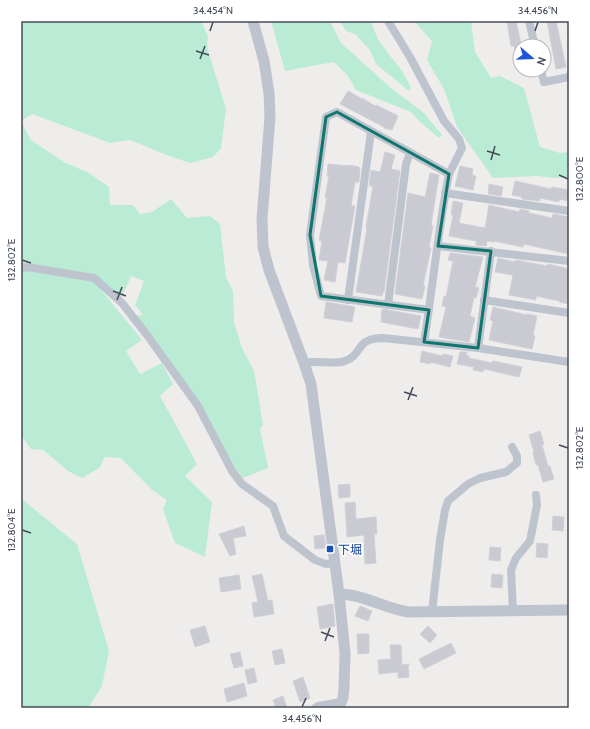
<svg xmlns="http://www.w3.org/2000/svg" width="590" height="729" viewBox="0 0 590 729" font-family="Cabin,'Noto Sans JP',sans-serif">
  <rect width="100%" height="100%" fill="#efecec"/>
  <!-- green -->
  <g fill="#baecd5">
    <polygon points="21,21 201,21 208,36 207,47 226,109 221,148 213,157 190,163 164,154 130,140 110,143 32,114 21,121"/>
    <polygon points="271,21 330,21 341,43 391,88 424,113 442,135 439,138 419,121 411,112 356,90 348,76 334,62 285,71"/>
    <polygon points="340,21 371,21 378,40 402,71 411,87 409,91 376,64 370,50 355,34 346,31"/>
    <polygon points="414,21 471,21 475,52 491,78 500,76 524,88 540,147 560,153 569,152 569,177 553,178 537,176 493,178 457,127 444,89 427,60 432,41"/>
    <polygon points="21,122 31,140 64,162 89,173 109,187 110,205 133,205 140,214 152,212 171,199 187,218 210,216 220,224 226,277 233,291 234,322 242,348 254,371 263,424 260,429 268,468 243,478 232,465 137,316 143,315 135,305 144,281 131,276 121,299 96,275 21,264"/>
    <polygon points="28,270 93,280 142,340 126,351 140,374 162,363 173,384 160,396 197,464 185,476 212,502 205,557 175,543 163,509 167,500 151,489 121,458 105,457 99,468 82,478 68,471 43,450 31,449 21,435 21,271"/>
    <polygon points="21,497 23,500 77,544 109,651 102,686 88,708 21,708"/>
  </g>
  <!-- building -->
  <g fill="#c9cad2" stroke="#d0d1d8">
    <polygon points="507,21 516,21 521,44 520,45 520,60 517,61 514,46 511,46"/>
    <polygon points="547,21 556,21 566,67 556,69"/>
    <polygon points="348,91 362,99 362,98 375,106 376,105 398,116 392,130 384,128 384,127 340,104"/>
    <polygon points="385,152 395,155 391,169 400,171 384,292 383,292 382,296 356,292 367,228 366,227 373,186 369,186 371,170 380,172"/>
    <polygon points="328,164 349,166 349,165 359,167 359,168 360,169 359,182 355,182 351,206 355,206 345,263 338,262 335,282 324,280 328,261 319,260 322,241 319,240 327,198 325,198 329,176 327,176"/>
    <polygon points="460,166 473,169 472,175 476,176 473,190 455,186"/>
    <polygon points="430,173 439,175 431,225 433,226 429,247 431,248 423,286 425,286 422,299 395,294 408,193 425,197"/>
    <polygon points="515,181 551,189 552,187 569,190 569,201 559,199 559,202 540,198 540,201 522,199 522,197 512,195"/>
    <polygon points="489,184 503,187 501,196 488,194"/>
    <polygon points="453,201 463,203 459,223 485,228 489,205 519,212 520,209 529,211 529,213 552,218 553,214 569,217 569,254 524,244 523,247 494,241 494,242 487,241 486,246 476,245 476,241 449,236 453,215 451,215"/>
    <polygon points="450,253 483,257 475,287 479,288 476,298 474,297 470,316 475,318 469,342 439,337 446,307 442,306 444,296 446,297 453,261 448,260"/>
    <polygon points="498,258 515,262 516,260 526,262 547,266 548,264 569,269 569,304 559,302 560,301 536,296 536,300 509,295 513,275 495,272"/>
    <polygon points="326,302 355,307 352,322 324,318"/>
    <polygon points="493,307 527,315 527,314 537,316 533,335 535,336 532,349 489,340 493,321 490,320"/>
    <polygon points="382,309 421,316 418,329 381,322"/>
    <polygon points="422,351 442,356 443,354 453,356 450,367 431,362 430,364 420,362"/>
    <polygon points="460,352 467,352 466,355 469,356 469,358 492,363 493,361 522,367 519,377 484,369 483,372 473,370 474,367 457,364"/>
    <polygon points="540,431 544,444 542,445 548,466 550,466 554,479 543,482 538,465 536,465 533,453 534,452 529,435"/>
    <polygon points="350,484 350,497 339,498 338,485"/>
    <polygon points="355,502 356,519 376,517 377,534 374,534 376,563 365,564 364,535 347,537 345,503"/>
    <polygon points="553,516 564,517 563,531 552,530"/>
    <polygon points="244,526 246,536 233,538 236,554 230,556 219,534"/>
    <polygon points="324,535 326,548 315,549 314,536"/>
    <polygon points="537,543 548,544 547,558 536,557"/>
    <polygon points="490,547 501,548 500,561 489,560"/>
    <polygon points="262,574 268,601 272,600 274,614 254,617 252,603 258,602 252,576"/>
    <polygon points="492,574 503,575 502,588 491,587"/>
    <polygon points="239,575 241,589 221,592 219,578"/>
    <polygon points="333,604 335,626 320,629 317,607"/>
    <polygon points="360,606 372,611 368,621 355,616"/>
    <polygon points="205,626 210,642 195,647 190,630"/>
    <polygon points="428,626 437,635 430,643 420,634"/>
    <polygon points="357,634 369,634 369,653 358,654"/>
    <polygon points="451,643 456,653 424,669 419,659"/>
    <polygon points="390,645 401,645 402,665 410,664 408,665 409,677 398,678 398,672 379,674 378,660 391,659"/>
    <polygon points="282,649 285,663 275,665 272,651"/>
    <polygon points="240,652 243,666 234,668 230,654"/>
    <polygon points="254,668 257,682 248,684 245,670"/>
    <polygon points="303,677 310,698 300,702 293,681"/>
    <polygon points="244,683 247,696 227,702 224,689"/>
    <polygon points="283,696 287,708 276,708 273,700"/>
  </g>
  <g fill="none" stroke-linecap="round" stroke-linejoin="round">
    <!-- minor -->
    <g stroke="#bdc4ce" stroke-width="8">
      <polyline points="388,21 410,57 444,121 459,139 462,148 449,174"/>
      <polyline points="529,21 535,46"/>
      <polyline points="541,70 544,82 569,77"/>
      <polyline points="445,193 569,211"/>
      <polyline points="438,246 569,261"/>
      <polyline points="21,268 27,267 94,278 122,303 147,335 198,406 232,471 242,484 273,506 284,536 315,560 326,564 335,563"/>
      <polyline points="348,300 371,132"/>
      <polyline points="484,300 569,313"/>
      <polyline points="388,305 406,164 410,153"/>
      <path d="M424,342c9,-56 14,-113 25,-168l-112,-62 -11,5 -16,118 3,30 8,31 108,14"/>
      <polyline points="478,348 491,251"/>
      <path d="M304,363c12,-3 32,2 41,-2 18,-6 10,-23 38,-23l95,10 91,14"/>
      <polyline points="513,611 511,570 516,558 530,541 537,505 536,495"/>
      <polyline points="432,612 440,540 445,510 448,501 468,484 480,478 506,472 517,463 517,456 512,447"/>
      <polyline points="315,708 318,706 341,702"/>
    </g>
    <!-- tertiary -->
    <g stroke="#bdc4ce" stroke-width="11">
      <polyline points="253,21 264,61 269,93 270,117 262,219 263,247 269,270 304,363 311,384 339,594 345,653 344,688 343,698 339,708"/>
      <path d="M339,594c23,0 45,14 69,18l161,-2"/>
    </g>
  </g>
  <!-- marked area -->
  <path fill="none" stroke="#0f766e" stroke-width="3" stroke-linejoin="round" d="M337,112l112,62 -11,72 53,5 -13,97 -54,-6 5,-32 -108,-14 -11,-61 16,-118z"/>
  <!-- ticks -->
  <path fill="none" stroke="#454c59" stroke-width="1.5" d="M210,31l3,-9M535,31l3,-9M196,51l13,4M200,59l5,-13M487,151l13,4M491,160l4,-14M559,175l9,4M22,260l9,3M113,291l13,5M117,300l5,-13M404,392l13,4M408,400l5,-13M559,445l9,3M22,530l9,3M321,632l13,5M325,641l5,-13M302,707l4,-9"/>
  <!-- markers -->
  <rect fill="#1a4fb4" stroke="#fff" stroke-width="1.5" x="326" y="545" width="8" height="8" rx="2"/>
  <g text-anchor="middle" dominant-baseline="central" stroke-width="3" stroke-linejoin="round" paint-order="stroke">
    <!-- transit labels -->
    <g font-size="12" fill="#164399" stroke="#fff" text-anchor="start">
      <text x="338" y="549">下堀</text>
    </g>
  </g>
  <!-- border -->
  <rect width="590" height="729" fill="none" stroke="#ffffff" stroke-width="44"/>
  <!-- north arrow -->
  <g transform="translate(532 58) rotate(109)"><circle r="19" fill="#ffffff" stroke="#b5b7bd"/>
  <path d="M0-3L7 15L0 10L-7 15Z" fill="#1e54d7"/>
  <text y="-6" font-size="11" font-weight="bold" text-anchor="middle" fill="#454c59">N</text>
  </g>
  <rect x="22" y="22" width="546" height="685" fill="none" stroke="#454c59" stroke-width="1.5"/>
  <g font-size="10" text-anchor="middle" fill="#454c59">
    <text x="213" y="14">34.454°N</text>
    <text x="538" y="14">34.456°N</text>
    <text transform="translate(579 179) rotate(-90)" y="4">132.800°E</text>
    <text transform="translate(11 260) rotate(-90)" y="4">132.802°E</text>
    <text transform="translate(579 448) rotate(-90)" y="4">132.802°E</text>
    <text transform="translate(11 530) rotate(-90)" y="4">132.804°E</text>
    <text x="302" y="722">34.456°N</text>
  </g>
</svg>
